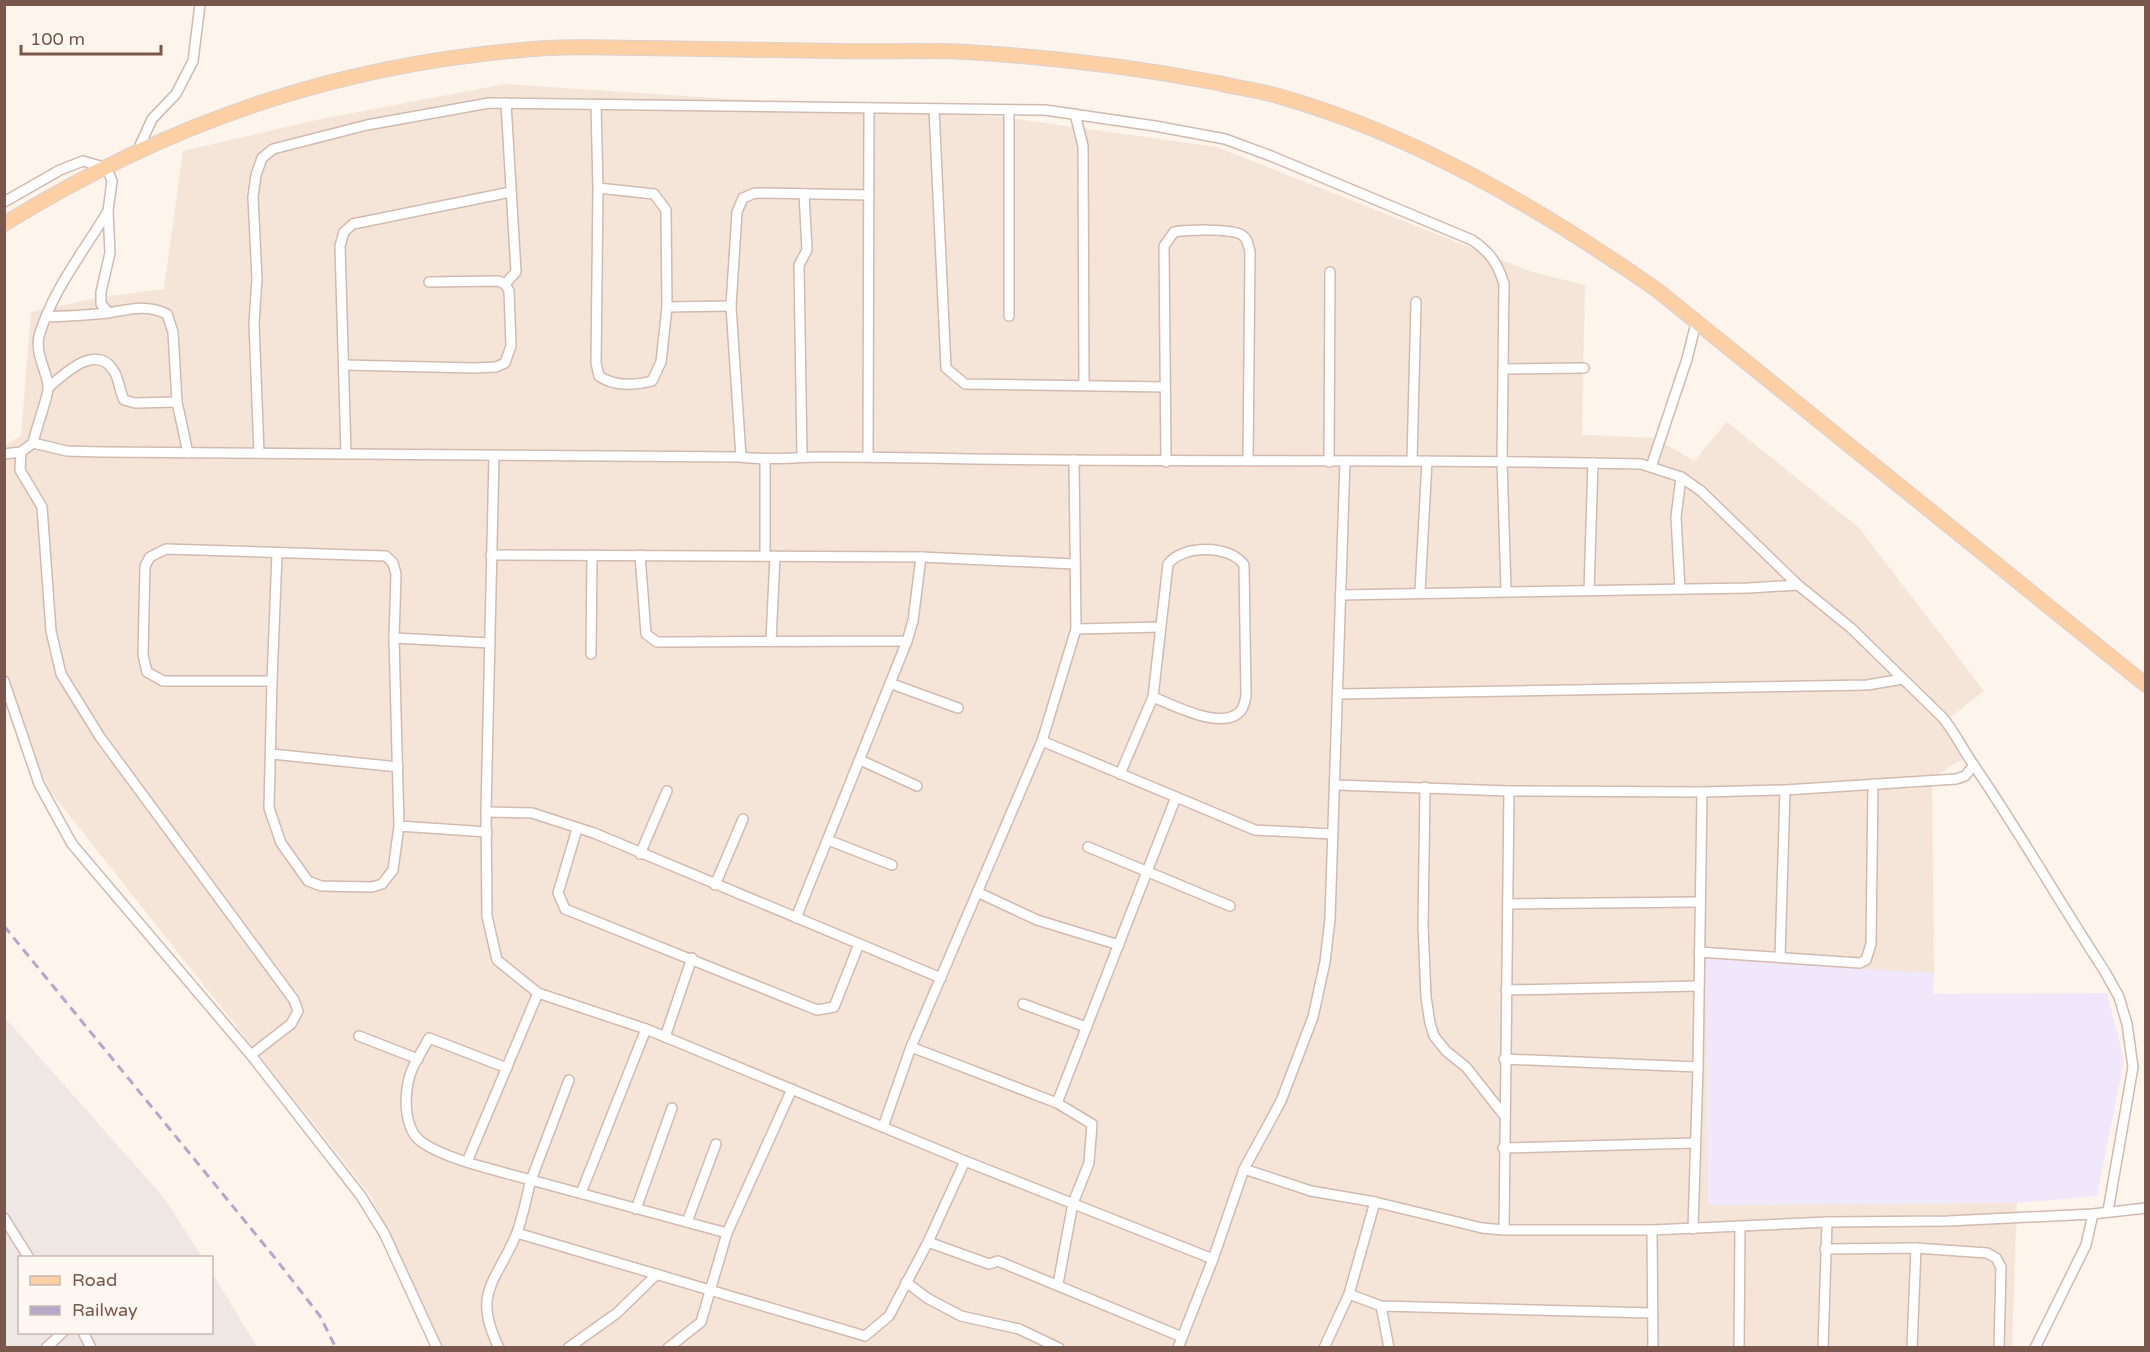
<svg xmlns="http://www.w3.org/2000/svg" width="2150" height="1352" viewBox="0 0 2150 1352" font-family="'Varela Round',sans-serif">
  <rect width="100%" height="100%" fill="#fdf4eb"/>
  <!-- residential -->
  <polygon fill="#f5e5d9" points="505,84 1002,117 1217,147 1532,272 1585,285 1582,435 1655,438 1694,461 1727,422 1859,528 1984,691 1943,723 1964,758 1932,778 1934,973 1876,971 1708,1205 2017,1203 2012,1347 438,1347 371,1196 50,791 5,690 4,446 21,436 31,312 102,297 164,289 183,151 321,119"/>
  <!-- industrial -->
  <polygon fill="#efe7e4" points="4,1017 165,1199 202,1257 20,1258 20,1332 212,1332 212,1273 257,1347 5,1347"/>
  <!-- education -->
  <polygon fill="#f1e7fa" points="1706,959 1934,973 1933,994 2107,993 2124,1060 2097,1196 2017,1203 1708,1205"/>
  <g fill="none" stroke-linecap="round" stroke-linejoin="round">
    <defs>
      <g id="minor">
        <path d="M596,105l2,83 -2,175 3,13c14,10 36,10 53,5l9,-19 6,-55 -1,-97 -12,-16 -56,-6"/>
        <polyline points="934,109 946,368 965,384 1165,387"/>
        <polyline points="1009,110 1009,316"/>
        <polyline points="1075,114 1083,146 1084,384"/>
        <polyline points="137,152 152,119 176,94 193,61 200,4"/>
        <polyline points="4,202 60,170 83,161 107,168 112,181 108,211 110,253 101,292 101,304 108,312"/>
        <polyline points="505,284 516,272 506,103"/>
        <polyline points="667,307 731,306"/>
        <path d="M47,317c20,-1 41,-2 61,-4 22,-4 38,-9 59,1l6,18 4,70 11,51"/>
        <polyline points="344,365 475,368 496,367 505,363 511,346 509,291 505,284 498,281 429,282"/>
        <polyline points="1503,369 1584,368"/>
        <path d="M49,387c16,-14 49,-46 66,-14 4,8 5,19 9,27l11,3 42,-1"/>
        <path d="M33,443l34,8 36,1 638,5c27,4 53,0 81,0 51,0 102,1 154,2 222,4 443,-1 665,5l40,13 20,14 97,94 53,43 91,89c13,15 21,33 33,50 45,66 85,136 129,203l15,27 8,27 6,43 -25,144"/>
        <polyline points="21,452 20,470 42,507 51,631 61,674 100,737 294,1000 298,1011 291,1024 251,1055"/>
        <path d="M259,453l-5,-130 3,-44 -4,-82 3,-22 6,-17 11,-9 94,-24 122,-22 556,7 110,16 70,13 46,17 201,84c18,12 26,24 32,44l-2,176 4,130"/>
        <path d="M4,454l17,-2 12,-9c2,-12 17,-51 15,-58 -2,-15 -13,-32 -9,-49 13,-45 45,-85 69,-125"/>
        <polyline points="346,454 340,246 344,232 353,224 511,192"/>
        <polyline points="494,456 486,812 487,916 497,960 538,993 646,1029 965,1161 1213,1259"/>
        <polyline points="741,457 731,306 737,212 743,198 755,193 869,195"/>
        <polyline points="802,457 799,265 807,250 804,194"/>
        <polyline points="868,457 869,108"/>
        <polyline points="765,460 765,556"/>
        <polyline points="1412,460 1416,302"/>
        <path d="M1166,462l-2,-216 10,-14c13,-2 57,-4 68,3 6,4 6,10 8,17l-2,209"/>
        <polyline points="1329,462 1330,272"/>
        <polyline points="1651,467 1687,359 1696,323"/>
        <polyline points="491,555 921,557 1074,564"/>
        <polyline points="640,555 646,634 657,642 907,641 913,621 921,557"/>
        <polyline points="1680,589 1676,517 1681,477"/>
        <polyline points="1589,590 1593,463"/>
        <polyline points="1420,591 1427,461"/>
        <polyline points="1340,595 1749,588 1798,585"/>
        <polyline points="1076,629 1160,627"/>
        <polyline points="394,638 490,643"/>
        <polyline points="771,641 775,556"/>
        <polyline points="591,654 592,555"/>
        <polyline points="4,681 39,784 72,844 251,1055 361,1196 384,1233 437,1348"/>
        <polyline points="272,681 277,554"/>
        <polyline points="892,684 958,708"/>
        <polyline points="1339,694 1867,685 1903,679"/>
        <polyline points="1042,741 1255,830 1332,834"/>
        <polyline points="272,754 398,767"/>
        <polyline points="860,760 917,786"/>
        <path d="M1120,774l33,-77 15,-133c15,-20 63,-19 76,1l2,131c-1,4 -2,10 -4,13 -16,24 -69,-4 -89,-12"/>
        <polyline points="1336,785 1509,791 1702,792 1785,790 1956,779 1965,776 1974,765"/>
        <polyline points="1425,787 1423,926 1426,997 1430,1023 1434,1036 1446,1051 1466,1067 1503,1114"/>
        <polyline points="486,812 532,813 594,833 941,978"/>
        <polyline points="399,826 393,870 382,884 372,887 321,886 308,881 281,843 269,808 272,681 163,681 147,672 143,655 145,566 150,557 166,549 386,556 393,563 396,574 394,638 399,826 487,832"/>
        <polyline points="577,829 558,893 565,909 817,1010 834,1007 859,944"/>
        <polyline points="828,840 892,865"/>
        <polyline points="1088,847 1230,906"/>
        <polyline points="640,854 667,791"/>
        <polyline points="715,885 743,819"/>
        <polyline points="977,892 1037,920 1119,945"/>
        <polyline points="1508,904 1699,902"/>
        <polyline points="796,918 907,641"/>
        <polyline points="1699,952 1860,963 1866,960 1871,944 1873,784"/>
        <polyline points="1780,957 1785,790"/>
        <polyline points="1506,990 1699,986"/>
        <polyline points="1023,1004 1086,1027"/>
        <polyline points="359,1036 418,1059"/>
        <polyline points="665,1037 692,958"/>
        <polyline points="911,1047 1057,1103 1092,1124 1089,1163 1073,1203 1058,1284"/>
        <polyline points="1504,1059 1698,1067"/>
        <path d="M507,1068l-78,-30c-6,12 -15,24 -19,37 -6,20 -7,55 13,68 27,18 77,28 108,37l38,-100"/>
        <polyline points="1057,1103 1176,797"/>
        <polyline points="883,1127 911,1047 1042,741 1076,629 1074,460"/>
        <polyline points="1503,1148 1695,1143"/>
        <polyline points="467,1162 538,993"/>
        <polyline points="1244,1169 1311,1191 1375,1202 1482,1228 1504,1230 1652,1230 1827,1222 1948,1221 2093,1214 2146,1208"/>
        <polyline points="581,1193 646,1029"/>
        <polyline points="636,1209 672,1108"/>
        <polyline points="4,1218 29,1258"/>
        <polyline points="687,1222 716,1144"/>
        <polyline points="1693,1229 1698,1067 1702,792"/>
        <polyline points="1504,1230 1509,791"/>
        <polyline points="1652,1230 1653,1348"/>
        <polyline points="517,1233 865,1336 889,1316 928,1242 965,1161"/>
        <polyline points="727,1233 792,1089"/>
        <polyline points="928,1242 989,1264 998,1261 1182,1337"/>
        <polyline points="1825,1249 1916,1248 1987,1253 1996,1258 2001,1267 1999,1348"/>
        <polyline points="906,1282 927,1298 961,1316 1019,1329 1059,1348"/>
        <polyline points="1349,1294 1381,1306 1652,1313"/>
        <polyline points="1381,1306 1389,1348"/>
        <polyline points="83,1332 91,1348"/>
        <polyline points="46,1348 63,1332"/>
        <path d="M499,1348c-27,-55 -4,-64 17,-113 7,-17 10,-37 15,-55l196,53 -26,89 -33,26"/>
        <polyline points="568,1348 617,1313 657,1274"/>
        <polyline points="1178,1348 1213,1259 1244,1169 1281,1101 1313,1017 1325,962 1330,919 1345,461"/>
        <polyline points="1324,1348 1349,1294 1375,1202"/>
        <polyline points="1739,1348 1740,1228"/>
        <polyline points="1823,1348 1827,1222"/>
        <polyline points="1912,1348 1916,1248"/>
        <polyline points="2035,1348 2086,1245 2093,1214"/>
      </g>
      <path id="primary" d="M4,224c170,-105 344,-163 543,-176 32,-2 64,0 96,0 64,1 128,2 193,3 43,1 87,-1 131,1 84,5 168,15 251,31 20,5 40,7 60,13 138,39 263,113 379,194l489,395"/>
    </defs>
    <!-- minor casing -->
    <use href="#minor" stroke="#d1baaf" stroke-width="12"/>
    <!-- primary casing -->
    <use href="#primary" stroke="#dad0cd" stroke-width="16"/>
    <!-- minor -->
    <use href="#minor" stroke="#fff" stroke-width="9"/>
    <!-- primary -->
    <use href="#primary" stroke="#fcd0a4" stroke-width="14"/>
    <!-- rail -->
    <polyline stroke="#b5a7c9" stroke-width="3" stroke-dasharray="9 6" stroke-linecap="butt" points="4,926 275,1258 320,1316 336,1348"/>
  </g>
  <!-- border -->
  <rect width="2150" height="1352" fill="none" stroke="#7a574c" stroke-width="12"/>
  <!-- legend -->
  <rect x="18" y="1256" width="195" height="78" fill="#fff8f2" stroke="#cab8b0" stroke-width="1.5"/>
  <rect x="30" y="1276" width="30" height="9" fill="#fcd0a4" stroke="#cab8b0" stroke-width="1.5"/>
  <text x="72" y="1286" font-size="18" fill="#7a574c">Road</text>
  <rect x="30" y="1306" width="30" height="9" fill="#b5a7c9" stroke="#cab8b0" stroke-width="1.5"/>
  <text x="72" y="1316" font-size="18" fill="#7a574c">Railway</text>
  <!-- scale -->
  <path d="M21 45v9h140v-9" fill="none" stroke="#7a574c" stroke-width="3"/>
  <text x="30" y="45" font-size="18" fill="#7a574c" stroke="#fff8f2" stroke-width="4.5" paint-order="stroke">100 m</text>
</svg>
